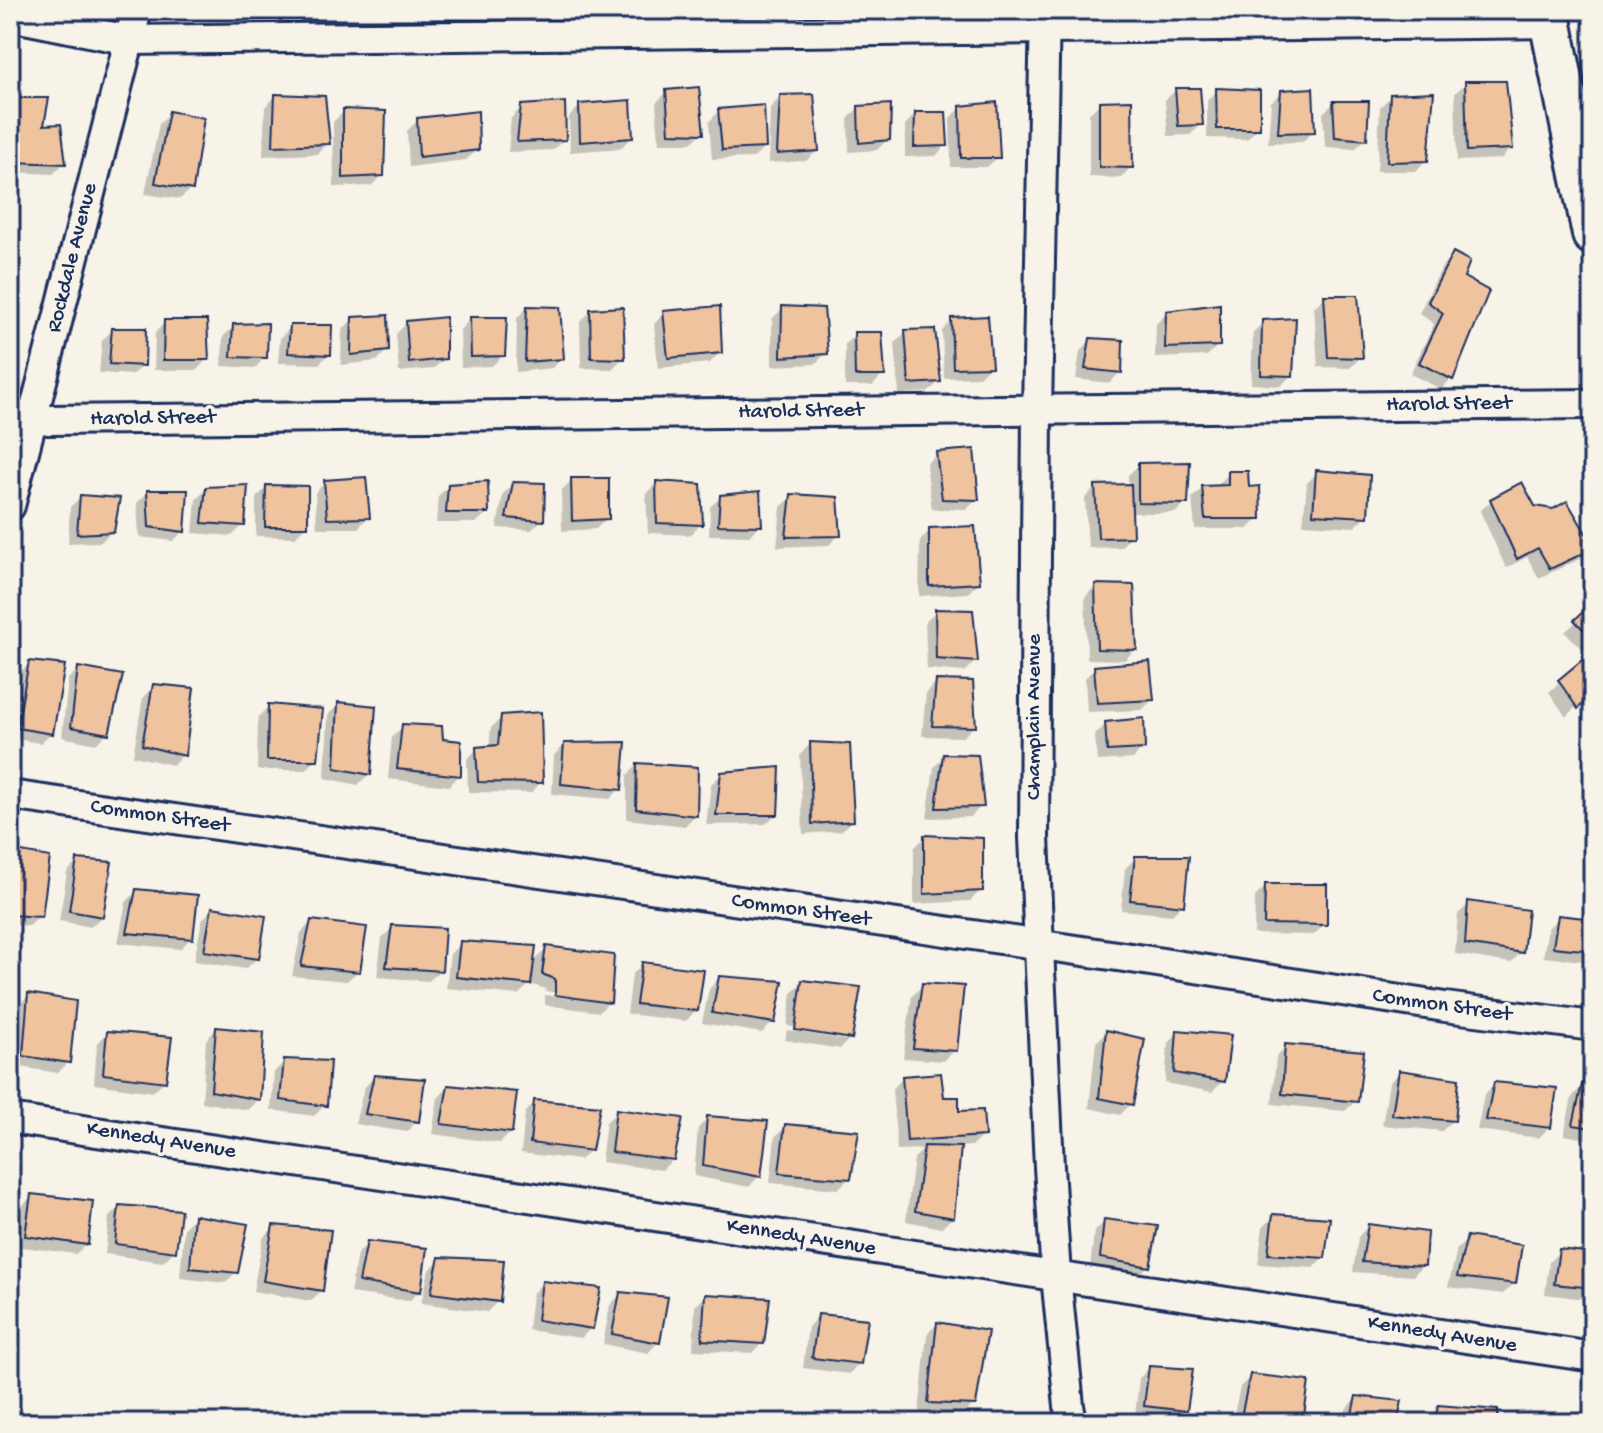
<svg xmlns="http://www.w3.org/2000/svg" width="1603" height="1433" viewBox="0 0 1603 1433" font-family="'Gochi Hand',sans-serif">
  <rect width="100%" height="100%" fill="#f7f3e8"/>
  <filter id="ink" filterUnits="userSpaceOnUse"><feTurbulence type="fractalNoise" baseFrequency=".0125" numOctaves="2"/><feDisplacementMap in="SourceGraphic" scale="16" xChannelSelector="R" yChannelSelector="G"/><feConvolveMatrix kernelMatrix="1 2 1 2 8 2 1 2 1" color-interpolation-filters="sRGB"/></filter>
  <g filter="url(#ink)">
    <!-- shadow -->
    <g fill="#0003">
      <polygon points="954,10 1000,10 954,14"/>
      <polygon points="1466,83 1511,148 1501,159 1457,161 1455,93"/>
      <polygon points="1176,90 1201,125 1190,135 1168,136 1165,100"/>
      <polygon points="1217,90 1258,128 1247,139 1207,138 1207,101"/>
      <polygon points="667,92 702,133 691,143 659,143 656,103"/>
      <polygon points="1282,92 1313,132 1302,142 1268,143 1271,102"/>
      <polygon points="276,96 328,143 317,154 263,156 265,107"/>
      <polygon points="1391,96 1426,160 1416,171 1377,171 1380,107"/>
      <polygon points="781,97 817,151 806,161 768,163 770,108"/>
      <polygon points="15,100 41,127 64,163 53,174 10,172 10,105"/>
      <polygon points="1100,103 1131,167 1121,178 1089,177 1089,114"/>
      <polygon points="1334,103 1365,139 1355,149 1325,147 1323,113"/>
      <polygon points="580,106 631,137 621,148 570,152 569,117"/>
      <polygon points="522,107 564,139 553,150 508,152 511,118"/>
      <polygon points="858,108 888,139 877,150 849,152 848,119"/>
      <polygon points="961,108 998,157 987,167 951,167 950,118"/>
      <polygon points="344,111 382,176 371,186 334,187 333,122"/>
      <polygon points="719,111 764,148 754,158 712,159 709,122"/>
      <polygon points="170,114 191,189 180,199 145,194 159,124"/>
      <polygon points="915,114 946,145 936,156 905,157 905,125"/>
      <polygon points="418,120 477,150 466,160 409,167 407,131"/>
      <polygon points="1453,254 1451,379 1441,389 1410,374 1434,324 1419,313 1443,265"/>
      <polygon points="1325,297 1361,357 1350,368 1318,367 1314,307"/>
      <polygon points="527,308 562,358 552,368 516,372 517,318"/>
      <polygon points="783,308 826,353 815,364 772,366 772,319"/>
      <polygon points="591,311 623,358 612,369 581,368 580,322"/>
      <polygon points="664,313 720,352 710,363 658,368 654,324"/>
      <polygon points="1167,313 1218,345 1207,356 1155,358 1156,324"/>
      <polygon points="353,319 387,350 377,361 341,365 342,330"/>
      <polygon points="470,319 503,355 492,366 461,367 460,330"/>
      <polygon points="952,320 989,367 979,377 944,378 942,331"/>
      <polygon points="165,322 207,359 197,370 154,370 155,333"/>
      <polygon points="1263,322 1291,375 1281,386 1251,384 1253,333"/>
      <polygon points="407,323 444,359 433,369 399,372 396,334"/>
      <polygon points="234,326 265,357 255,368 222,366 223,337"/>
      <polygon points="291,327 329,354 319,364 278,363 280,338"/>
      <polygon points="113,330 143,365 132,375 99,373 102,340"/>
      <polygon points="906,332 939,382 928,392 899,394 895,343"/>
      <polygon points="855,334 883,375 872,386 845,386 845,344"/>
      <polygon points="1091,340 1120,372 1110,383 1076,379 1080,351"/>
      <polygon points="937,454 977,499 967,509 932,509 926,464"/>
      <polygon points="1139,465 1186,503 1175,513 1130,513 1131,536 1121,547 1088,548 1085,498 1096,487 1128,486 1128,475"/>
      <polygon points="1229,473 1247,489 1259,518 1248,529 1195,529 1192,498 1203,488 1218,487 1219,484"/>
      <polygon points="1317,473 1366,516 1355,527 1303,524 1307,483"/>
      <polygon points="572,480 607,518 596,529 562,531 561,491"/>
      <polygon points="325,482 368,517 358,528 317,528 315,493"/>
      <polygon points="656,483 701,524 690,535 648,533 646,494"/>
      <polygon points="514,484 542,520 531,530 497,528 503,494"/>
      <polygon points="449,486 487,513 476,523 436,523 438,496"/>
      <polygon points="267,487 306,526 295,537 256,536 256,498"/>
      <polygon points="206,489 243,525 232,536 193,533 196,500"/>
      <polygon points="148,492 184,531 173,541 139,537 137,503"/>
      <polygon points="81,497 112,531 101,542 68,543 70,507"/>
      <polygon points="721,497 760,525 749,536 709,535 710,507"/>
      <polygon points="792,497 839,535 829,545 777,547 781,507"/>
      <polygon points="1491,501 1553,512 1592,548 1582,558 1539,578 1527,557 1506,568 1480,511"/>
      <polygon points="930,530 978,583 968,593 919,596 920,541"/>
      <polygon points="1095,586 1135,649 1125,660 1087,659 1085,597"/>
      <polygon points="1593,606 1593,689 1566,717 1549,692 1590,656 1565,632"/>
      <polygon points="936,611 976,661 965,672 927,669 925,622"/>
      <polygon points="30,663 51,733 40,743 10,738 10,724 19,673"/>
      <polygon points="1095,668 1152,700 1142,710 1087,712 1085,678"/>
      <polygon points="79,669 107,733 96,744 62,737 68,679"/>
      <polygon points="936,682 974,726 963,737 922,736 926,693"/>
      <polygon points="154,686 183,755 173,765 133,756 143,697"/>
      <polygon points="339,704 369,774 358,785 325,778 328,715"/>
      <polygon points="269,706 316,760 306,770 257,770 258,717"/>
      <polygon points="502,717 541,782 531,793 468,792 467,759 477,749 489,748 491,728"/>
      <polygon points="1106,724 1143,748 1133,759 1097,761 1095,735"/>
      <polygon points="403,726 459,775 449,786 388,779 392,737"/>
      <polygon points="810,744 852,820 841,831 803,834 800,755"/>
      <polygon points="564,745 620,789 610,799 552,794 554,755"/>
      <polygon points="944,756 981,806 971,817 927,818 934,767"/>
      <polygon points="638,765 695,815 685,826 627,819 627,775"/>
      <polygon points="722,774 776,814 766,824 706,825 711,784"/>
      <polygon points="925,837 981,890 970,901 914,904 914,848"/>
      <polygon points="10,852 40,916 29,926 10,925"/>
      <polygon points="1135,858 1182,905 1172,915 1121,910 1125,869"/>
      <polygon points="78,861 102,916 91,927 59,921 67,872"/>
      <polygon points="1266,886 1325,924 1314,935 1254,934 1255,897"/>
      <polygon points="137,891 191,938 180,949 118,943 126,902"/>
      <polygon points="1469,904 1521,952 1511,963 1455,954 1458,914"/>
      <polygon points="212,909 257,958 246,969 194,961 202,920"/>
      <polygon points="1559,917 1593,921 1593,962 1543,957 1548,928"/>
      <polygon points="311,922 358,971 347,981 292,976 301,933"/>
      <polygon points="393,927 440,970 429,981 377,977 382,938"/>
      <polygon points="461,943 532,963 546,949 609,1002 599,1012 545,1005 545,995 602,1003 602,999 545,991 546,989 530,984 518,995 446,988 450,954"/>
      <polygon points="642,964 696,1010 686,1021 627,1014 632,975"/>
      <polygon points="719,978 773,1022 762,1033 702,1023 709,989"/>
      <polygon points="802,982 850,1038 840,1049 785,1040 787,1030 845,1040 845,1036 787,1026 792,993"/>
      <polygon points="923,985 955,1050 944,1061 903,1058 912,996"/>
      <polygon points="29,995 68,1062 58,1073 14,1066 18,1006"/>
      <polygon points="216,1029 258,1099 248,1110 202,1102 206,1040"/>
      <polygon points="1107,1032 1131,1104 1120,1115 1089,1108 1096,1042"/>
      <polygon points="1178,1032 1223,1081 1212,1092 1165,1083 1168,1043"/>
      <polygon points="107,1033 164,1081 153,1092 94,1084 97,1044"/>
      <polygon points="1286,1046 1356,1101 1345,1111 1272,1104 1276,1057"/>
      <polygon points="285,1061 325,1105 314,1116 271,1110 274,1072"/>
      <polygon points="1400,1072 1453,1120 1442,1131 1382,1125 1389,1083"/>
      <polygon points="374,1077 417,1121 407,1132 355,1124 364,1088"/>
      <polygon points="903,1078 942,1099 983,1135 972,1146 959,1147 952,1218 941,1228 906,1221 914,1158 924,1149 897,1150 892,1089"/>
      <polygon points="1494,1084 1549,1127 1539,1138 1477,1130 1484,1095"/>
      <polygon points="1582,1086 1593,1087 1593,1140 1564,1135 1572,1097"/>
      <polygon points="448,1087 510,1133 500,1143 432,1134 438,1098"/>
      <polygon points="535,1102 590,1150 580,1160 521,1153 525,1113"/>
      <polygon points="617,1112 673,1159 662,1170 601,1162 606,1122"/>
      <polygon points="708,1118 759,1176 749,1187 694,1176 698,1128"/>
      <polygon points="786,1126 849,1178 838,1189 770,1183 775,1137"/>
      <polygon points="32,1196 86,1244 76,1254 15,1246 21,1207"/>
      <polygon points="120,1207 174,1251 163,1262 105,1254 109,1217"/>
      <polygon points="1274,1216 1323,1257 1313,1268 1258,1264 1263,1227"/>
      <polygon points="194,1217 236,1272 225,1283 180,1278 184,1228"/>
      <polygon points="1105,1221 1148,1266 1138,1276 1090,1268 1094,1232"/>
      <polygon points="1368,1226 1423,1265 1413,1276 1353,1272 1358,1237"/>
      <polygon points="274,1227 321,1290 311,1301 253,1291 263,1238"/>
      <polygon points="1468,1239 1514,1284 1503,1294 1448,1287 1457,1249"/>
      <polygon points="368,1243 420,1291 409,1301 350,1293 357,1254"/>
      <polygon points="1560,1251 1593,1255 1593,1300 1545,1294 1549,1262"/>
      <polygon points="440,1259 498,1301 487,1312 421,1303 429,1270"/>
      <polygon points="542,1283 591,1328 581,1338 528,1330 532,1294"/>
      <polygon points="621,1294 658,1342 648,1353 603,1344 610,1305"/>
      <polygon points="706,1296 762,1343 752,1353 693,1350 695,1306"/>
      <polygon points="818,1316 860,1363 849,1374 803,1368 808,1327"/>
      <polygon points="937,1324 974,1404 964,1414 919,1413 927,1334"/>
      <polygon points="1150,1368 1185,1410 1175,1421 1135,1416 1139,1378"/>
      <polygon points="1250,1377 1301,1423 1232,1423 1240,1387"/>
      <polygon points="1356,1398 1395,1423 1343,1423 1346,1409"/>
      <polygon points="1439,1407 1496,1423 1427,1423 1428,1418"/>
    </g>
    <!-- building -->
    <g fill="#f0c39f" stroke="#1b2f5e" stroke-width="2">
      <polygon points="1465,81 1506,81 1513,149 1467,151"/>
      <polygon points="699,87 704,134 669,133 666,90"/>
      <polygon points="1175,88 1200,88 1203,125 1178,126"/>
      <polygon points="1216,88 1260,90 1260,129 1217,129"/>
      <polygon points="1313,88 1315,132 1278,133 1281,90"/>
      <polygon points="1434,92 1428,161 1387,162 1390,94"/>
      <polygon points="275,94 325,96 330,144 273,146"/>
      <polygon points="814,94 819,151 777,154 780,95"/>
      <polygon points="14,98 49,98 44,125 61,124 66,164 12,162"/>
      <polygon points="631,100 633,138 580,142 579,104"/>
      <polygon points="1132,100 1133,168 1099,167 1099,101"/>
      <polygon points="1333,101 1369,101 1367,140 1335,137"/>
      <polygon points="565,102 566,140 517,142 521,105"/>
      <polygon points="997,102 1000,158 961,158 960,106"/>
      <polygon points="891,104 890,140 859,143 858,106"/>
      <polygon points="764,105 766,148 722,150 718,109"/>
      <polygon points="343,109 386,111 384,176 343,178"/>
      <polygon points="169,111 204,118 193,190 155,183"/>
      <polygon points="478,111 479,150 419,157 417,118"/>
      <polygon points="915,112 946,112 948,146 914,147"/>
      <polygon points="1453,252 1470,261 1464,277 1489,291 1453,380 1419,363 1443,313 1428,302"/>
      <polygon points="1324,295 1358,295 1363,358 1328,357"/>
      <polygon points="1220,304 1220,346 1165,348 1166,311"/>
      <polygon points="527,306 560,307 564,359 525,362"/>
      <polygon points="720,306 722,353 668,358 663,311"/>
      <polygon points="782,306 824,308 828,354 781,357"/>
      <polygon points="623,307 625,359 591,358 590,309"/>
      <polygon points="388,315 389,351 351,355 352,317"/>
      <polygon points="988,316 992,367 953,368 951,318"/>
      <polygon points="446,317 446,359 409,363 406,321"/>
      <polygon points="470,317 507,317 505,356 471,357"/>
      <polygon points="1296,318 1293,376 1261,375 1262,320"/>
      <polygon points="164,320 207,320 209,360 163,360"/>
      <polygon points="268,323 267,358 231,357 233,324"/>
      <polygon points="290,325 332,325 331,355 288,353"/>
      <polygon points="112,328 146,328 145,366 109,364"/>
      <polygon points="935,329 941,382 909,384 905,330"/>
      <polygon points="854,332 882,332 885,376 855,376"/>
      <polygon points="1090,338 1123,340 1122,373 1085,369"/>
      <polygon points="974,449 979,500 942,499 936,452"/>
      <polygon points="1190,462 1188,504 1138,503 1138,463"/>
      <polygon points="1316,470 1370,475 1368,517 1313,514"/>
      <polygon points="1228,471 1248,471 1249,487 1260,486 1261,519 1205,519 1202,486 1228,485"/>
      <polygon points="366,477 370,518 327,519 324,480"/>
      <polygon points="571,478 609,478 609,519 572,521"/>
      <polygon points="488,481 489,513 446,513 448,484"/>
      <polygon points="656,481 701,484 703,525 657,523"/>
      <polygon points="513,482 545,483 544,521 506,518"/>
      <polygon points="1522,482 1535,506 1553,509 1567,501 1593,545 1593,549 1550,569 1538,548 1517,559 1490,499"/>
      <polygon points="1131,484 1133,537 1098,538 1095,485"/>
      <polygon points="248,485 245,526 202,523 206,487"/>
      <polygon points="266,485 308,486 308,527 265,527"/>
      <polygon points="147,490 188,490 185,532 149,527"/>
      <polygon points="760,491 762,526 718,525 720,495"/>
      <polygon points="791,494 838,497 841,536 786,537"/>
      <polygon points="80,495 120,498 114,532 77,534"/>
      <polygon points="975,526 980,583 929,586 929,528"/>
      <polygon points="1095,584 1134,585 1137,650 1097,649"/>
      <polygon points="1593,603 1593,639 1574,620"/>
      <polygon points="935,609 973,610 978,662 936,659"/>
      <polygon points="1593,651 1593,692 1578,709 1558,680"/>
      <polygon points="29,661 65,665 53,734 17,728"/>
      <polygon points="1150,661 1154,700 1097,703 1094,666"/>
      <polygon points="78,667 123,675 109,734 71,727"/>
      <polygon points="936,680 973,681 976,727 932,726"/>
      <polygon points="153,684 194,688 185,756 142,745"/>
      <polygon points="338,702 376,706 371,775 335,768"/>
      <polygon points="268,704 323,709 318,760 267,760"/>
      <polygon points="541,712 543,783 478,782 476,747 498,745 501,715"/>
      <polygon points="1144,718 1145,749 1107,751 1105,722"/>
      <polygon points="402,724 442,726 443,739 461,741 461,776 397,769"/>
      <polygon points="626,742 622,790 561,784 564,743"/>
      <polygon points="810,742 850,744 854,821 812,824"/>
      <polygon points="943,754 978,755 984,807 936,808"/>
      <polygon points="637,763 698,767 697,816 636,809"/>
      <polygon points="780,767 778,815 716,815 721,772"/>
      <polygon points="924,835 983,838 983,891 924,894"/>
      <polygon points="10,850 50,857 42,917 10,915"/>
      <polygon points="1135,856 1189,856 1184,906 1130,900"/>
      <polygon points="77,859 112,862 103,917 69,911"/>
      <polygon points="1265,884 1327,884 1327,925 1264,924"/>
      <polygon points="136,889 198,895 193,939 127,933"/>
      <polygon points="1468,901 1528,910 1523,953 1465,944"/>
      <polygon points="212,907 266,916 259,959 204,951"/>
      <polygon points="1558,915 1593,919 1593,951 1553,947"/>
      <polygon points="311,920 367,927 360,972 301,966"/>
      <polygon points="392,925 445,928 442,971 386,967"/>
      <polygon points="460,941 536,946 531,985 456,977"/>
      <polygon points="546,946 614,955 611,1003 555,995 555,979 542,974"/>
      <polygon points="642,962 704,970 698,1011 636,1004"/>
      <polygon points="719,976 783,981 775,1023 712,1013"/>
      <polygon points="802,980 861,987 852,1039 795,1030"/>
      <polygon points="922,983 964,986 957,1051 913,1048"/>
      <polygon points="28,993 76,1001 70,1063 23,1056"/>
      <polygon points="216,1027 264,1032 260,1100 211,1091"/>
      <polygon points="1106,1030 1145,1039 1133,1105 1099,1098"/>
      <polygon points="1177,1030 1231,1035 1225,1082 1174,1073"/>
      <polygon points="107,1031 172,1037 166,1082 103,1074"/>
      <polygon points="1285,1044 1364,1051 1358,1102 1282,1094"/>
      <polygon points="284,1059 330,1061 327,1106 280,1100"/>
      <polygon points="1399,1070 1459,1079 1455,1121 1392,1115"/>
      <polygon points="941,1073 944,1097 959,1097 959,1111 983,1110 985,1136 907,1141 902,1076"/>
      <polygon points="374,1075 425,1079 419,1122 365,1114"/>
      <polygon points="1494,1082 1557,1088 1551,1128 1486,1120"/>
      <polygon points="1582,1084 1593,1085 1593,1128 1573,1125"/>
      <polygon points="448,1085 517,1092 512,1133 441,1124"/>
      <polygon points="534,1100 600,1106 592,1151 530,1143"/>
      <polygon points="616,1109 683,1118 674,1160 611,1152"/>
      <polygon points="707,1116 768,1121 761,1177 703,1166"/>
      <polygon points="785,1124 859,1131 851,1179 779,1173"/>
      <polygon points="924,1146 961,1147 954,1218 915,1211"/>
      <polygon points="31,1194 93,1201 88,1245 25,1236"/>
      <polygon points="119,1205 181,1210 176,1252 115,1244"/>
      <polygon points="1273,1214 1330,1218 1325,1258 1268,1254"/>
      <polygon points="194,1215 248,1224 238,1273 190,1268"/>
      <polygon points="1104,1219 1158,1226 1150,1267 1100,1258"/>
      <polygon points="1368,1224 1427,1232 1425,1266 1362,1262"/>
      <polygon points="273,1225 331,1230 323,1291 263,1281"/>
      <polygon points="1467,1236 1522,1245 1516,1284 1457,1277"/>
      <polygon points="367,1241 427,1248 421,1292 359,1282"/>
      <polygon points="1559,1249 1593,1253 1593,1288 1554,1284"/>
      <polygon points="439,1257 504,1260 500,1302 431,1293"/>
      <polygon points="542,1281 601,1288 593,1329 537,1320"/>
      <polygon points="620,1292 668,1297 660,1343 612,1334"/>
      <polygon points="705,1294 770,1298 764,1344 702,1340"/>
      <polygon points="818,1314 868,1319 861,1364 812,1358"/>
      <polygon points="937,1322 988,1331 976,1405 928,1403"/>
      <polygon points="1149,1366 1193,1369 1187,1411 1144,1406"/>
      <polygon points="1250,1374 1309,1381 1303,1423 1280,1423 1241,1417"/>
      <polygon points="1356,1396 1402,1401 1397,1423 1350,1423"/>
      <polygon points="1438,1405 1498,1410 1498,1423 1435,1423"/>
    </g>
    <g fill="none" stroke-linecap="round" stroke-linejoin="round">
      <defs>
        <g id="minor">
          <polyline points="1045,11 1037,410 1034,837 1049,1167 1056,1276 1069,1406 1072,1423"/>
          <polyline points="10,16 129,40 1551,23"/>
          <polyline points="10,414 48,420 1593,404"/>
          <polyline points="10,506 137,10"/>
          <polyline points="10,795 1131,958 1445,1007 1593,1026"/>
          <polyline points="10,1119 1593,1357"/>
        </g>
        <polyline id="secondary" points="1548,10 1593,234"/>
      </defs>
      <!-- minor casing -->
      <use href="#minor" stroke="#1b2f5e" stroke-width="34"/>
      <!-- secondary casing -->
      <use href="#secondary" stroke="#1b2f5e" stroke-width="46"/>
      <!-- minor -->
      <use href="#minor" stroke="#f7f3e8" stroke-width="28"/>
      <!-- secondary -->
      <use href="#secondary" stroke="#f7f3e8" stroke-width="40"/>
    </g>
  </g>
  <g text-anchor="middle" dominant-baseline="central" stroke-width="7" stroke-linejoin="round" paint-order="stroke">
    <!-- street labels -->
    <g font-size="22" fill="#1b2f5e" stroke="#f7f3e8">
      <text transform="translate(73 258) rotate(-76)">Rockdale Avenue</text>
      <text transform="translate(1449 405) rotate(-1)">Harold Street</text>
      <text transform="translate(801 412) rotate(-1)">Harold Street</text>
      <text transform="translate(153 419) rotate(-1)">Harold Street</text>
      <text transform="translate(1035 717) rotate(-90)">Champlain Avenue</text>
      <text transform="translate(160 817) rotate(8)">Common Street</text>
      <text transform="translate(801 911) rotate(8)">Common Street</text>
      <text transform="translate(1442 1006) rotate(8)">Common Street</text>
      <text transform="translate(161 1141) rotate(9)">Kennedy Avenue</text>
      <text transform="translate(801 1238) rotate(9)">Kennedy Avenue</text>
      <text transform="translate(1442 1335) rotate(9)">Kennedy Avenue</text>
    </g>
  </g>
  <!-- margin -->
  <rect width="1603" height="1433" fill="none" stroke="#f7f3e8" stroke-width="40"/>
  <rect x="20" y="20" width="1563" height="1393" fill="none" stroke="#1b2f5e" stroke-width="3" filter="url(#ink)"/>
</svg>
